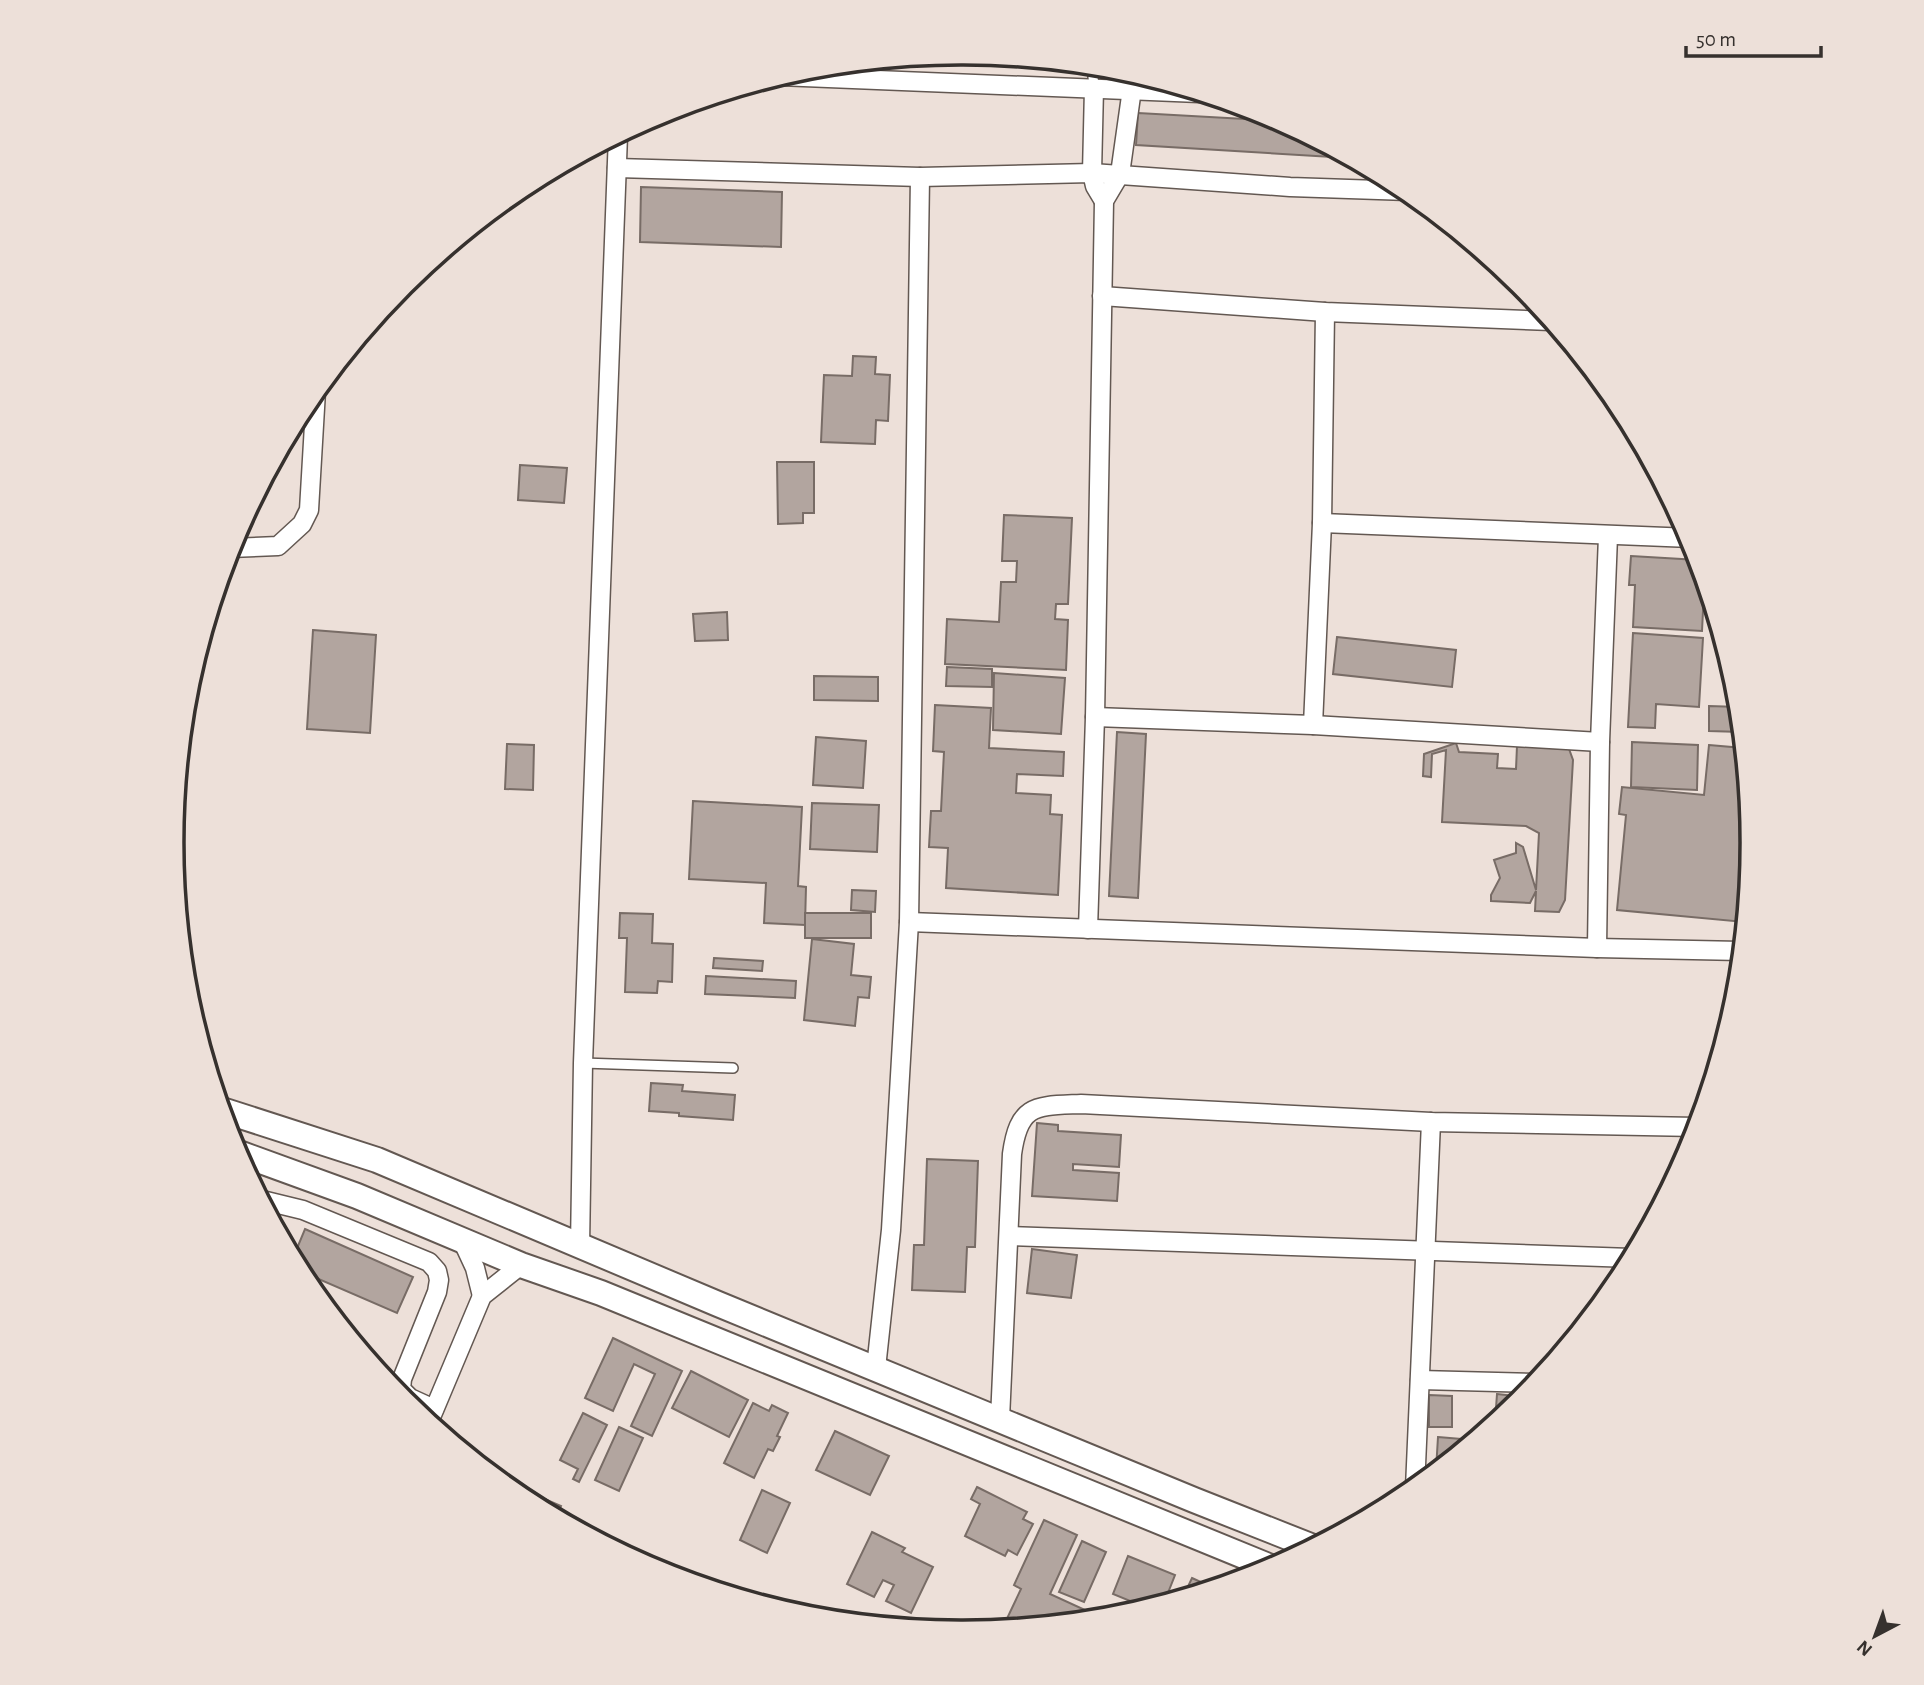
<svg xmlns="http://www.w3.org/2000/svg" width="1924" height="1685" viewBox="0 0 1924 1685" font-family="'Alegreya Sans',sans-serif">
  <rect width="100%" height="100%" fill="#ede0d9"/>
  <!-- building -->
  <g fill="#b2a59f" stroke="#786c66" stroke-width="2">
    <polygon points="1138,113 1281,121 1349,158 1136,145"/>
    <polygon points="641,187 782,192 781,247 640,242"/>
    <polygon points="853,356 876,357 875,374 890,375 888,421 876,420 875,444 821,442 824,375 852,376"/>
    <polygon points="777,462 814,462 814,513 803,513 803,523 778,524"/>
    <polygon points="520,465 567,468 564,503 518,500"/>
    <polygon points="1004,515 1072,518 1068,604 1056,604 1055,619 1068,620 1066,670 945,664 947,619 999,622 1001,582 1016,582 1017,561 1002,561"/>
    <polygon points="1631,556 1698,560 1707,591 1704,591 1702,631 1633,627 1635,585 1629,585"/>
    <polygon points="727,612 728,640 695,641 693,614"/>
    <polygon points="313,630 376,635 370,733 307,729"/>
    <polygon points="1720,631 1729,662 1718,661"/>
    <polygon points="1633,633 1703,638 1699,707 1656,704 1655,728 1628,727"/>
    <polygon points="1337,637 1456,650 1452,687 1333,674"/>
    <polygon points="947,667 992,669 992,687 946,686"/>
    <polygon points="994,673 1065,678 1061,734 993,730"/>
    <polygon points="814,676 878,677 878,701 814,700"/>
    <polygon points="935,705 991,708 989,748 1064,752 1063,776 1017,774 1016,793 1051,795 1050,814 1062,815 1058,895 946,888 948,848 929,847 931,811 941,811 944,752 933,751"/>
    <polygon points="1709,706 1739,707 1741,732 1709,731"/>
    <polygon points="1117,732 1146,734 1138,898 1109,896"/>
    <polygon points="816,737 866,741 863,788 813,785"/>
    <polygon points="1632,742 1698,745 1697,790 1631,787"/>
    <polygon points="1456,743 1459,752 1498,754 1497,768 1516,769 1517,746 1569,749 1573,760 1565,900 1559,912 1535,911 1536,891 1530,903 1491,901 1491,895 1500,878 1494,860 1516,853 1516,843 1523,847 1536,890 1539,833 1526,826 1442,822 1446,750 1432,754 1431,777 1423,776 1424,754"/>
    <polygon points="507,744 534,745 533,790 505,789"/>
    <polygon points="1709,745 1743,748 1752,843 1744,922 1617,910 1626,815 1619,814 1622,787 1704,795"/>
    <polygon points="693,801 802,807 798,886 806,887 805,925 764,923 766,883 689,879"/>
    <polygon points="812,803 879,805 877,852 810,849"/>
    <polygon points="852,890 876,891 875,912 851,910"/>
    <polygon points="620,913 653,914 652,943 673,944 672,982 658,981 657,993 625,992 627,938 619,938"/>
    <rect x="805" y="913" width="66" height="25"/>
    <polygon points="812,939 854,944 851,975 871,977 869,998 858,997 855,1026 804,1020"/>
    <polygon points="714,958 763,961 762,971 713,968"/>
    <polygon points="706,976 796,981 795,998 705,994"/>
    <polygon points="651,1083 683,1085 682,1091 735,1095 733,1120 679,1116 679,1113 649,1111"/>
    <polygon points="1037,1123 1058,1125 1058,1131 1121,1135 1119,1167 1073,1164 1073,1170 1119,1173 1117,1201 1032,1196"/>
    <polygon points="927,1159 978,1161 975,1247 967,1247 965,1292 912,1290 914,1245 924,1245"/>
    <polygon points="305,1229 413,1277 397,1313 300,1271 293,1258"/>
    <polygon points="1032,1249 1077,1255 1071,1298 1027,1293"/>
    <polygon points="613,1338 682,1371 652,1436 631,1426 655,1374 634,1364 613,1411 585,1398"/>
    <polygon points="691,1371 748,1400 729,1437 672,1408"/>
    <polygon points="1497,1394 1524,1397 1495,1422"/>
    <polygon points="1429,1395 1452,1396 1452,1427 1429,1427"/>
    <polygon points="753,1403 769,1411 772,1405 788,1413 777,1436 780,1437 773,1451 768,1449 754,1478 724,1463"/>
    <polygon points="583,1413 607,1425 579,1482 573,1479 578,1469 560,1460"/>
    <polygon points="619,1427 643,1438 619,1491 595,1480"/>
    <polygon points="835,1431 889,1456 870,1495 816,1470"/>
    <polygon points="1438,1437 1474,1440 1436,1470"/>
    <polygon points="977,1487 1027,1512 1023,1519 1033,1524 1017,1555 1008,1550 1005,1556 965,1536 980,1504 971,1499"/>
    <polygon points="762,1490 790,1503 767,1553 740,1540"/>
    <polygon points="526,1491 561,1506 556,1517 523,1499"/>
    <polygon points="1044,1520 1077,1535 1050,1594 1085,1610 1080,1621 1002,1629 1021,1589 1014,1585"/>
    <polygon points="872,1532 905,1548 902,1552 933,1567 911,1613 886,1601 894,1585 883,1580 874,1597 847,1584"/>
    <polygon points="1082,1541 1106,1552 1084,1602 1059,1592"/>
    <polygon points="1128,1556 1175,1575 1164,1603 1147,1608 1113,1594"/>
    <polygon points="1192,1578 1214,1588 1183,1597"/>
  </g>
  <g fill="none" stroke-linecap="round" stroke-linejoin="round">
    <defs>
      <g id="lane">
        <polyline points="1092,65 1094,88"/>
        <polyline points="583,1063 733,1068"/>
      </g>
      <g id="street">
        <polyline points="779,76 1199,93"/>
        <polyline points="1094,88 1092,173 1095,186 1104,201"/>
        <polyline points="617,168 920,177 1092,173 1290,187 1408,191"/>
        <polyline points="1102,296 1325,312 1551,321"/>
        <polyline points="1322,523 1691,538"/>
        <polyline points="230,548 278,546 302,524 309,510 316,391"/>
        <polyline points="1095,717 1313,725 1600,742"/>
        <polyline points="1313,725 1322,523 1325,312"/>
        <polyline points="909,922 1597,948 1741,951"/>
        <polyline points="1088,929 1095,717 1104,201 1120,174 1132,89"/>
        <polyline points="1597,948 1600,742 1608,536"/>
        <polyline points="262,1200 303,1210 429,1262 437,1271 439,1280 437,1292 402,1379 401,1389 410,1398 434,1409"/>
        <polyline points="1009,1236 1631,1258"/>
        <polyline points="462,1240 475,1268 482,1296"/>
        <polyline points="580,1246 583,1063 618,135"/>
        <polyline points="876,1368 891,1230 909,922 920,177"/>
        <polyline points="1420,1380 1536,1383"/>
        <path d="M1000,1419l12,-265c7,-51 24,-48 69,-50l350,18 266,5"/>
        <polyline points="429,1422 482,1296 521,1265"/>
        <polyline points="1415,1488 1431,1122"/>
      </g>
      <g id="secondary">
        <polyline points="222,1110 377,1160 718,1304 1194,1500 1313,1547"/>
        <polyline points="236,1152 357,1196 521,1265 601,1293 1273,1568"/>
      </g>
    </defs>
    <!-- lane casing -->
    <use href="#lane" stroke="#635852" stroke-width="12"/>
    <!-- street casing -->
    <use href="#street" stroke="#635852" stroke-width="21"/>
    <!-- secondary casing -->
    <use href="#secondary" stroke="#635852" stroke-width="28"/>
    <!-- lane -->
    <use href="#lane" stroke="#fff" stroke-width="9"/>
    <!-- street -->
    <use href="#street" stroke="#fff" stroke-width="18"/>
    <!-- secondary -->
    <use href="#secondary" stroke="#fff" stroke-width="24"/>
  </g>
  <!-- crop -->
  <path d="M0 0H1924V1685H0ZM961 65H963A777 777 0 0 1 1740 842V843A777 777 0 0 1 963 1620H961A777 777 0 0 1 184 843V842A777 777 0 0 1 961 65Z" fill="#ede0d9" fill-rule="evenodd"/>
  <path fill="none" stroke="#36312e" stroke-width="3.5" d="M961 65H963A777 777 0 0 1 1740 842V843A777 777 0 0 1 963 1620H961A777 777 0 0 1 184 843V842A777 777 0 0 1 961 65Z"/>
  <!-- north arrow -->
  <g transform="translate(1875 1636) rotate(221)" stroke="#ede0d9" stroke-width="5" paint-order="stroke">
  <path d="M0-5L12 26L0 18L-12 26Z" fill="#36312e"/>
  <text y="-10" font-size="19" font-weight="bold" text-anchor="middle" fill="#36312e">N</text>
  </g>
  <!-- scale -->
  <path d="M1686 46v10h135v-10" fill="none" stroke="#36312e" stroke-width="3.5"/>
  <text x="1696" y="46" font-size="21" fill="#36312e" stroke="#ede0d9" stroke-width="5" paint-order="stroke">50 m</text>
</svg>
